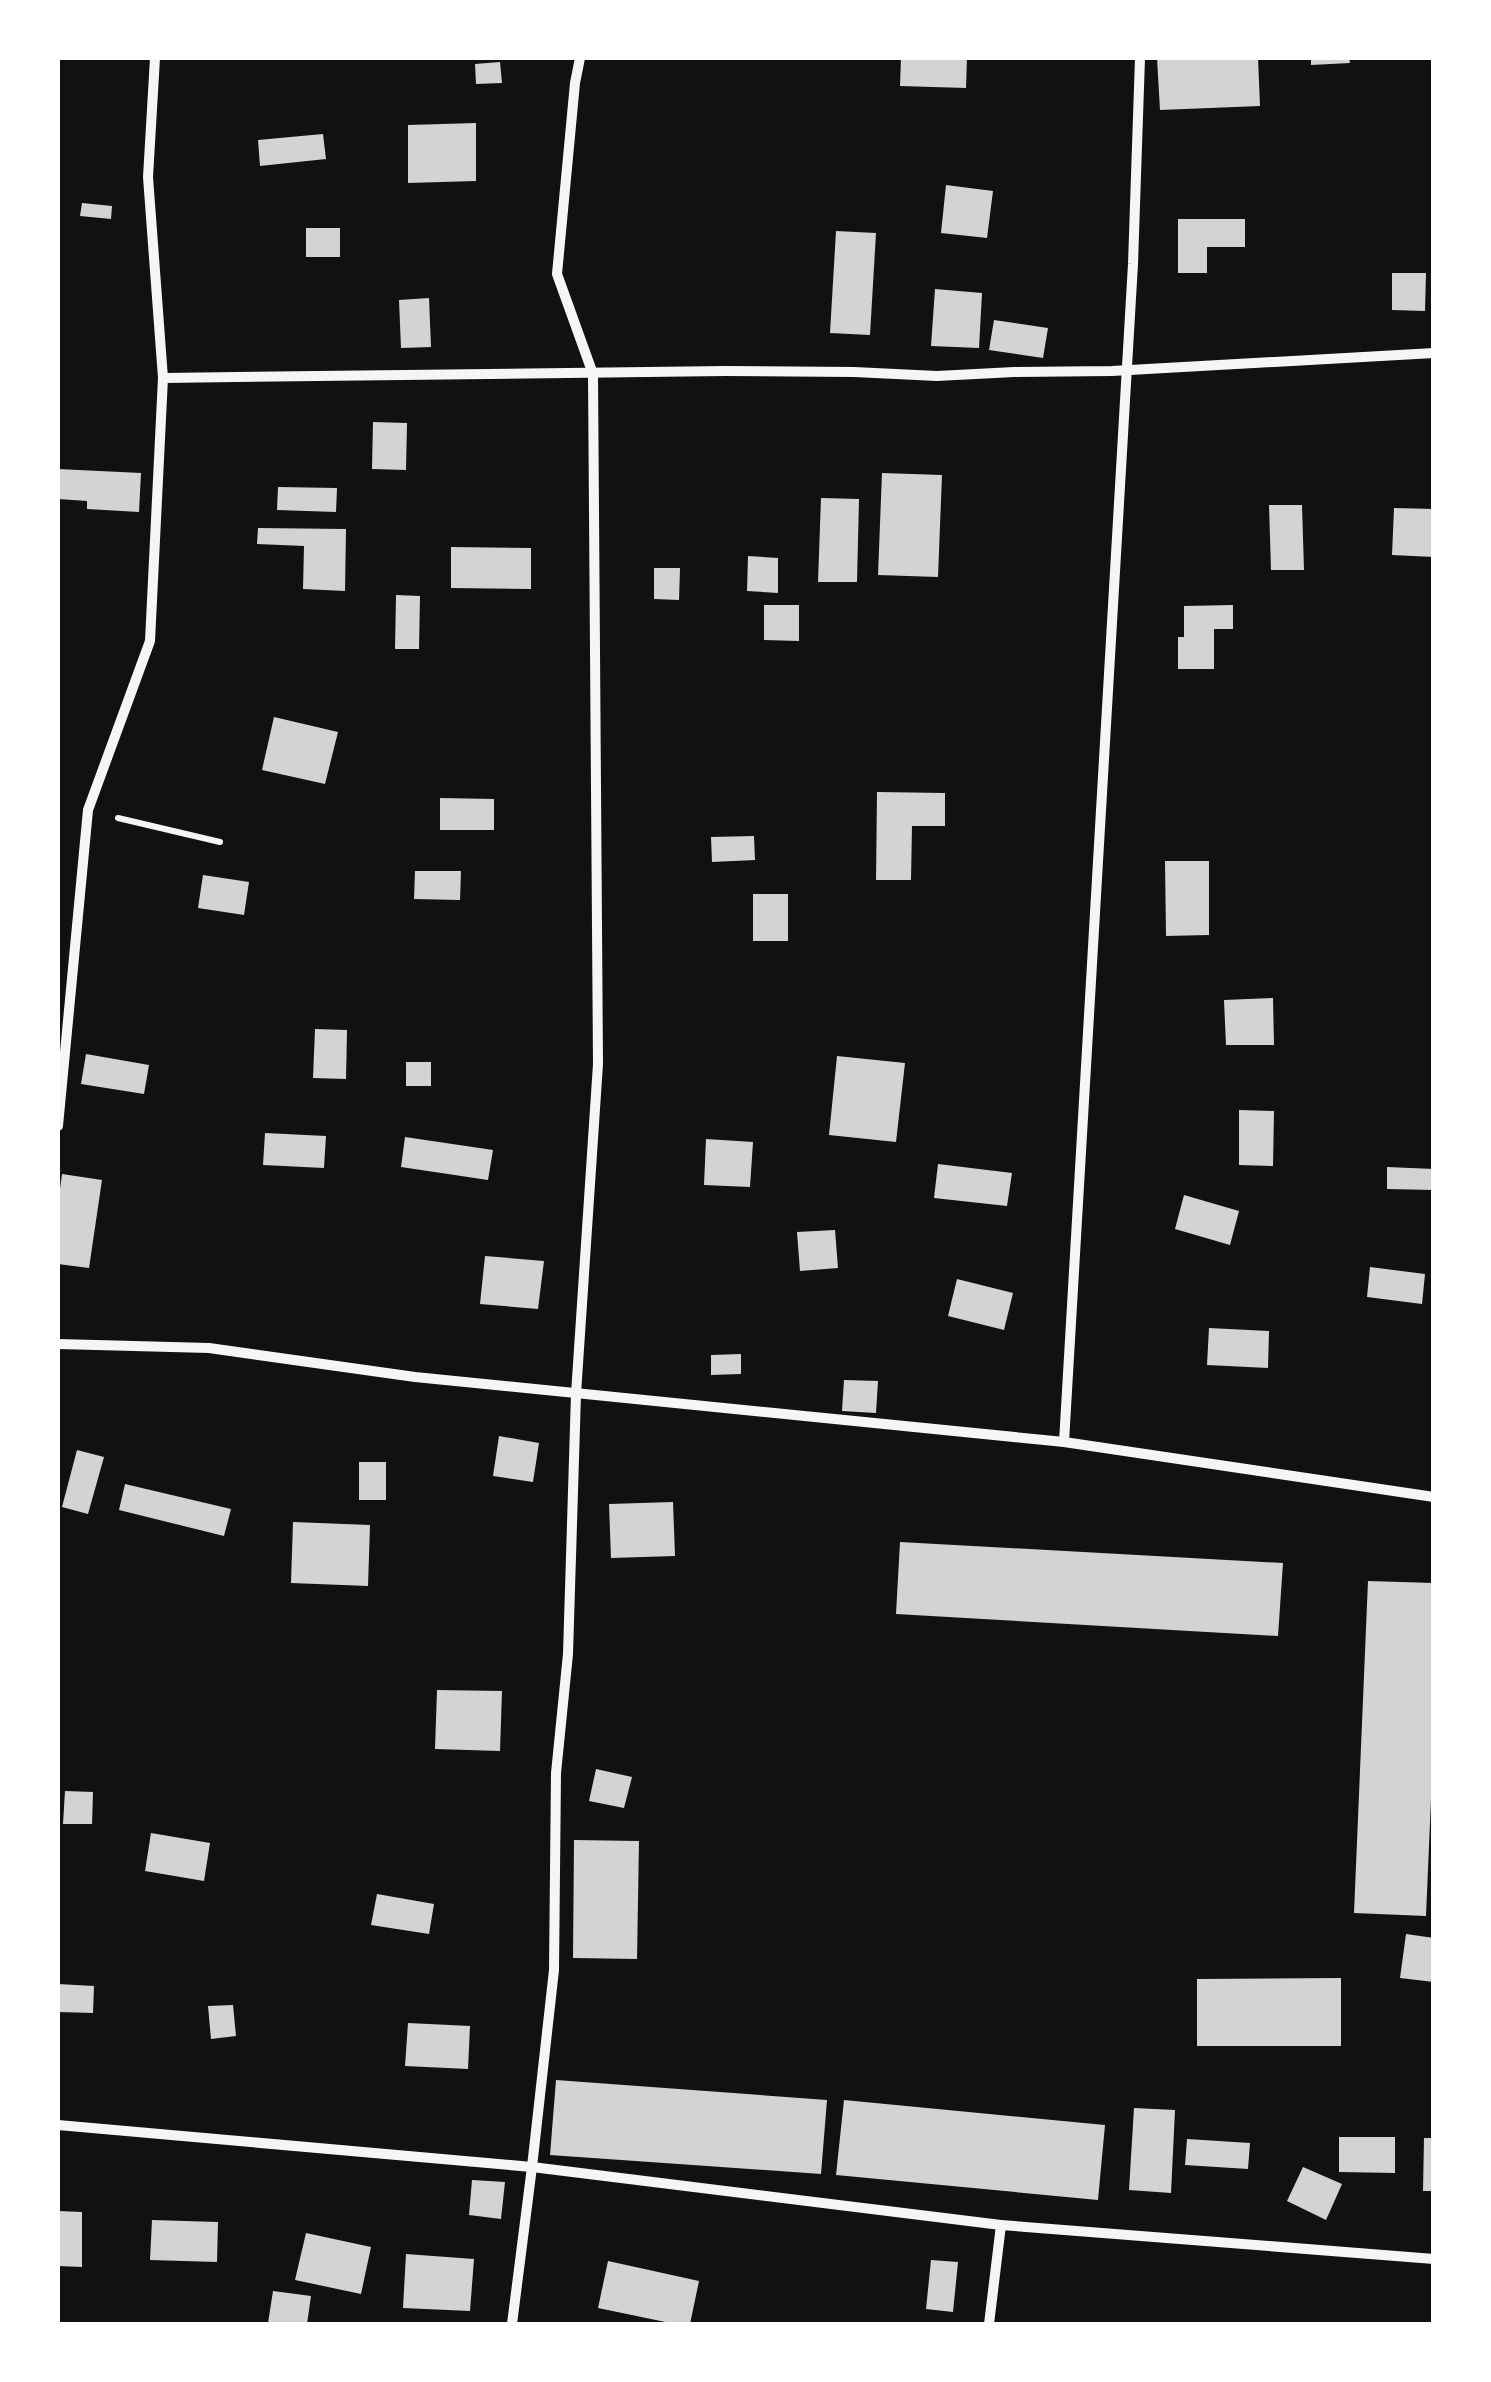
<svg xmlns="http://www.w3.org/2000/svg" width="1491" height="2382" viewBox="0 0 1491 2382" font-family="'Exo 2',sans-serif">
  <rect width="100%" height="100%" fill="#111"/>
  <!-- building -->
  <g fill="#d3d3d3">
    <polygon points="901,58 967,58 966,88 900,86"/>
    <polygon points="1157,58 1258,58 1260,106 1160,110"/>
    <polygon points="1311,58 1349,58 1350,63 1311,65"/>
    <polygon points="500,62 502,83 476,84 475,64"/>
    <polygon points="476,123 476,181 408,183 408,125"/>
    <polygon points="323,134 326,159 260,166 258,140"/>
    <polygon points="946,185 993,191 987,238 941,233"/>
    <polygon points="82,203 112,206 111,219 80,216"/>
    <polygon points="1178,219 1245,219 1245,247 1207,247 1207,273 1178,273"/>
    <rect x="306" y="228" width="34" height="29"/>
    <polygon points="836,231 876,233 870,335 830,333"/>
    <polygon points="1392,273 1426,273 1425,311 1392,310"/>
    <polygon points="935,289 982,293 979,348 931,346"/>
    <polygon points="429,298 431,347 401,348 399,300"/>
    <polygon points="994,320 1048,328 1043,358 989,350"/>
    <polygon points="373,422 407,423 406,470 372,469"/>
    <polygon points="58,469 141,473 139,512 87,509 87,501 58,499"/>
    <polygon points="882,473 942,475 938,577 878,575"/>
    <polygon points="278,487 337,488 336,512 277,510"/>
    <polygon points="821,498 859,499 857,582 818,582"/>
    <polygon points="1269,505 1302,505 1304,570 1271,570"/>
    <polygon points="1394,508 1434,509 1434,557 1392,555"/>
    <polygon points="258,528 346,529 345,591 303,589 304,546 257,544"/>
    <polygon points="451,547 531,548 531,589 451,588"/>
    <polygon points="748,556 778,558 778,593 747,591"/>
    <polygon points="654,568 680,568 679,600 654,599"/>
    <polygon points="396,595 420,596 419,649 395,649"/>
    <polygon points="764,605 799,605 799,641 764,640"/>
    <polygon points="1233,605 1233,629 1214,629 1214,669 1178,669 1178,637 1184,637 1184,606"/>
    <polygon points="274,717 338,732 325,784 262,770"/>
    <polygon points="877,792 945,793 945,826 912,826 911,880 876,880"/>
    <polygon points="440,798 494,799 494,830 440,830"/>
    <polygon points="754,836 755,860 712,862 711,837"/>
    <polygon points="1165,861 1209,861 1209,935 1166,936"/>
    <polygon points="415,871 461,871 460,900 414,899"/>
    <polygon points="203,875 249,882 244,915 198,908"/>
    <rect x="753" y="894" width="35" height="47"/>
    <polygon points="1273,998 1274,1045 1226,1045 1224,1000"/>
    <polygon points="315,1029 347,1030 346,1079 313,1078"/>
    <polygon points="86,1054 149,1065 144,1094 81,1084"/>
    <polygon points="837,1056 905,1063 896,1142 829,1135"/>
    <rect x="406" y="1062" width="25" height="24"/>
    <polygon points="1239,1110 1274,1111 1273,1166 1239,1165"/>
    <polygon points="265,1133 326,1136 324,1168 263,1165"/>
    <polygon points="405,1137 493,1150 488,1180 401,1167"/>
    <polygon points="706,1139 753,1142 750,1187 704,1185"/>
    <polygon points="938,1164 1012,1173 1007,1206 934,1198"/>
    <polygon points="1387,1167 1434,1169 1434,1190 1387,1189"/>
    <polygon points="62,1174 102,1180 89,1268 58,1264 58,1203"/>
    <polygon points="1184,1195 1239,1211 1230,1245 1175,1229"/>
    <polygon points="835,1230 838,1268 800,1271 797,1232"/>
    <polygon points="485,1256 544,1261 538,1309 480,1304"/>
    <polygon points="1370,1267 1425,1274 1422,1304 1367,1297"/>
    <polygon points="957,1279 1013,1293 1004,1330 948,1316"/>
    <polygon points="1209,1328 1269,1331 1268,1368 1207,1365"/>
    <polygon points="741,1354 741,1374 711,1375 711,1355"/>
    <polygon points="844,1380 878,1381 876,1413 842,1411"/>
    <polygon points="499,1436 539,1443 533,1482 493,1476"/>
    <polygon points="77,1450 104,1457 88,1514 62,1507"/>
    <rect x="359" y="1462" width="27" height="38"/>
    <polygon points="125,1484 231,1509 224,1536 119,1510"/>
    <polygon points="673,1502 675,1556 611,1558 609,1504"/>
    <polygon points="293,1522 370,1525 368,1586 291,1583"/>
    <polygon points="900,1542 1283,1563 1278,1636 896,1614"/>
    <polygon points="1368,1581 1434,1583 1434,1729 1426,1916 1354,1913"/>
    <polygon points="437,1690 502,1691 500,1751 435,1749"/>
    <polygon points="596,1769 632,1777 624,1808 589,1801"/>
    <polygon points="65,1791 93,1792 92,1824 63,1824"/>
    <polygon points="151,1833 210,1843 204,1881 145,1871"/>
    <polygon points="574,1840 639,1841 637,1959 573,1958"/>
    <polygon points="377,1894 434,1904 429,1934 371,1925"/>
    <polygon points="1406,1934 1434,1938 1434,1982 1400,1978"/>
    <polygon points="1341,1978 1341,2046 1197,2046 1197,1979"/>
    <polygon points="58,1984 94,1986 93,2013 58,2012"/>
    <polygon points="233,2005 236,2036 211,2039 208,2006"/>
    <polygon points="408,2023 470,2026 468,2069 405,2066"/>
    <polygon points="556,2080 827,2100 821,2174 550,2155"/>
    <polygon points="844,2100 1105,2125 1098,2200 836,2175"/>
    <polygon points="1134,2108 1175,2110 1171,2193 1129,2190"/>
    <polygon points="1339,2137 1395,2137 1395,2173 1339,2172"/>
    <polygon points="1424,2138 1434,2138 1434,2191 1423,2191"/>
    <polygon points="1187,2139 1250,2143 1248,2169 1185,2165"/>
    <polygon points="1303,2167 1342,2184 1326,2220 1287,2201"/>
    <polygon points="472,2180 505,2182 501,2219 469,2215"/>
    <polygon points="58,2211 82,2212 82,2267 58,2266"/>
    <polygon points="152,2220 218,2222 217,2262 150,2260"/>
    <polygon points="306,2233 371,2247 361,2294 295,2280"/>
    <polygon points="406,2254 474,2259 470,2311 403,2308"/>
    <polygon points="931,2260 958,2262 953,2312 926,2309"/>
    <polygon points="608,2261 699,2281 690,2324 675,2324 598,2308"/>
    <polygon points="273,2291 311,2296 307,2324 268,2323"/>
  </g>
  <g fill="none" stroke-linecap="round" stroke-linejoin="round">
    <!-- path -->
    <polyline stroke="#f5f5f5" stroke-width="6" points="118,818 220,842"/>
    <!-- minor -->
    <g stroke="#f5f5f5" stroke-width="10">
      <polyline points="163,378 726,371 854,372 937,376 1014,372 1112,371 1434,353"/>
      <polyline points="58,1126 88,810 150,641 163,378 148,177 155,58"/>
      <polyline points="58,1344 209,1348 415,1377 1064,1442 1434,1497"/>
      <polyline points="1064,1442 1133,264 1140,58"/>
      <polyline points="58,2125 532,2167 1001,2225 1434,2259"/>
      <polyline points="512,2324 532,2167 554,1970 556,1773 568,1654 576,1394 598,1064 593,374 557,274 575,83 580,58"/>
      <polyline points="989,2324 1001,2225"/>
    </g>
  </g>
  <!-- border -->
  <rect width="1491" height="2382" fill="none" stroke="#ffffff" stroke-width="120"/>
</svg>
